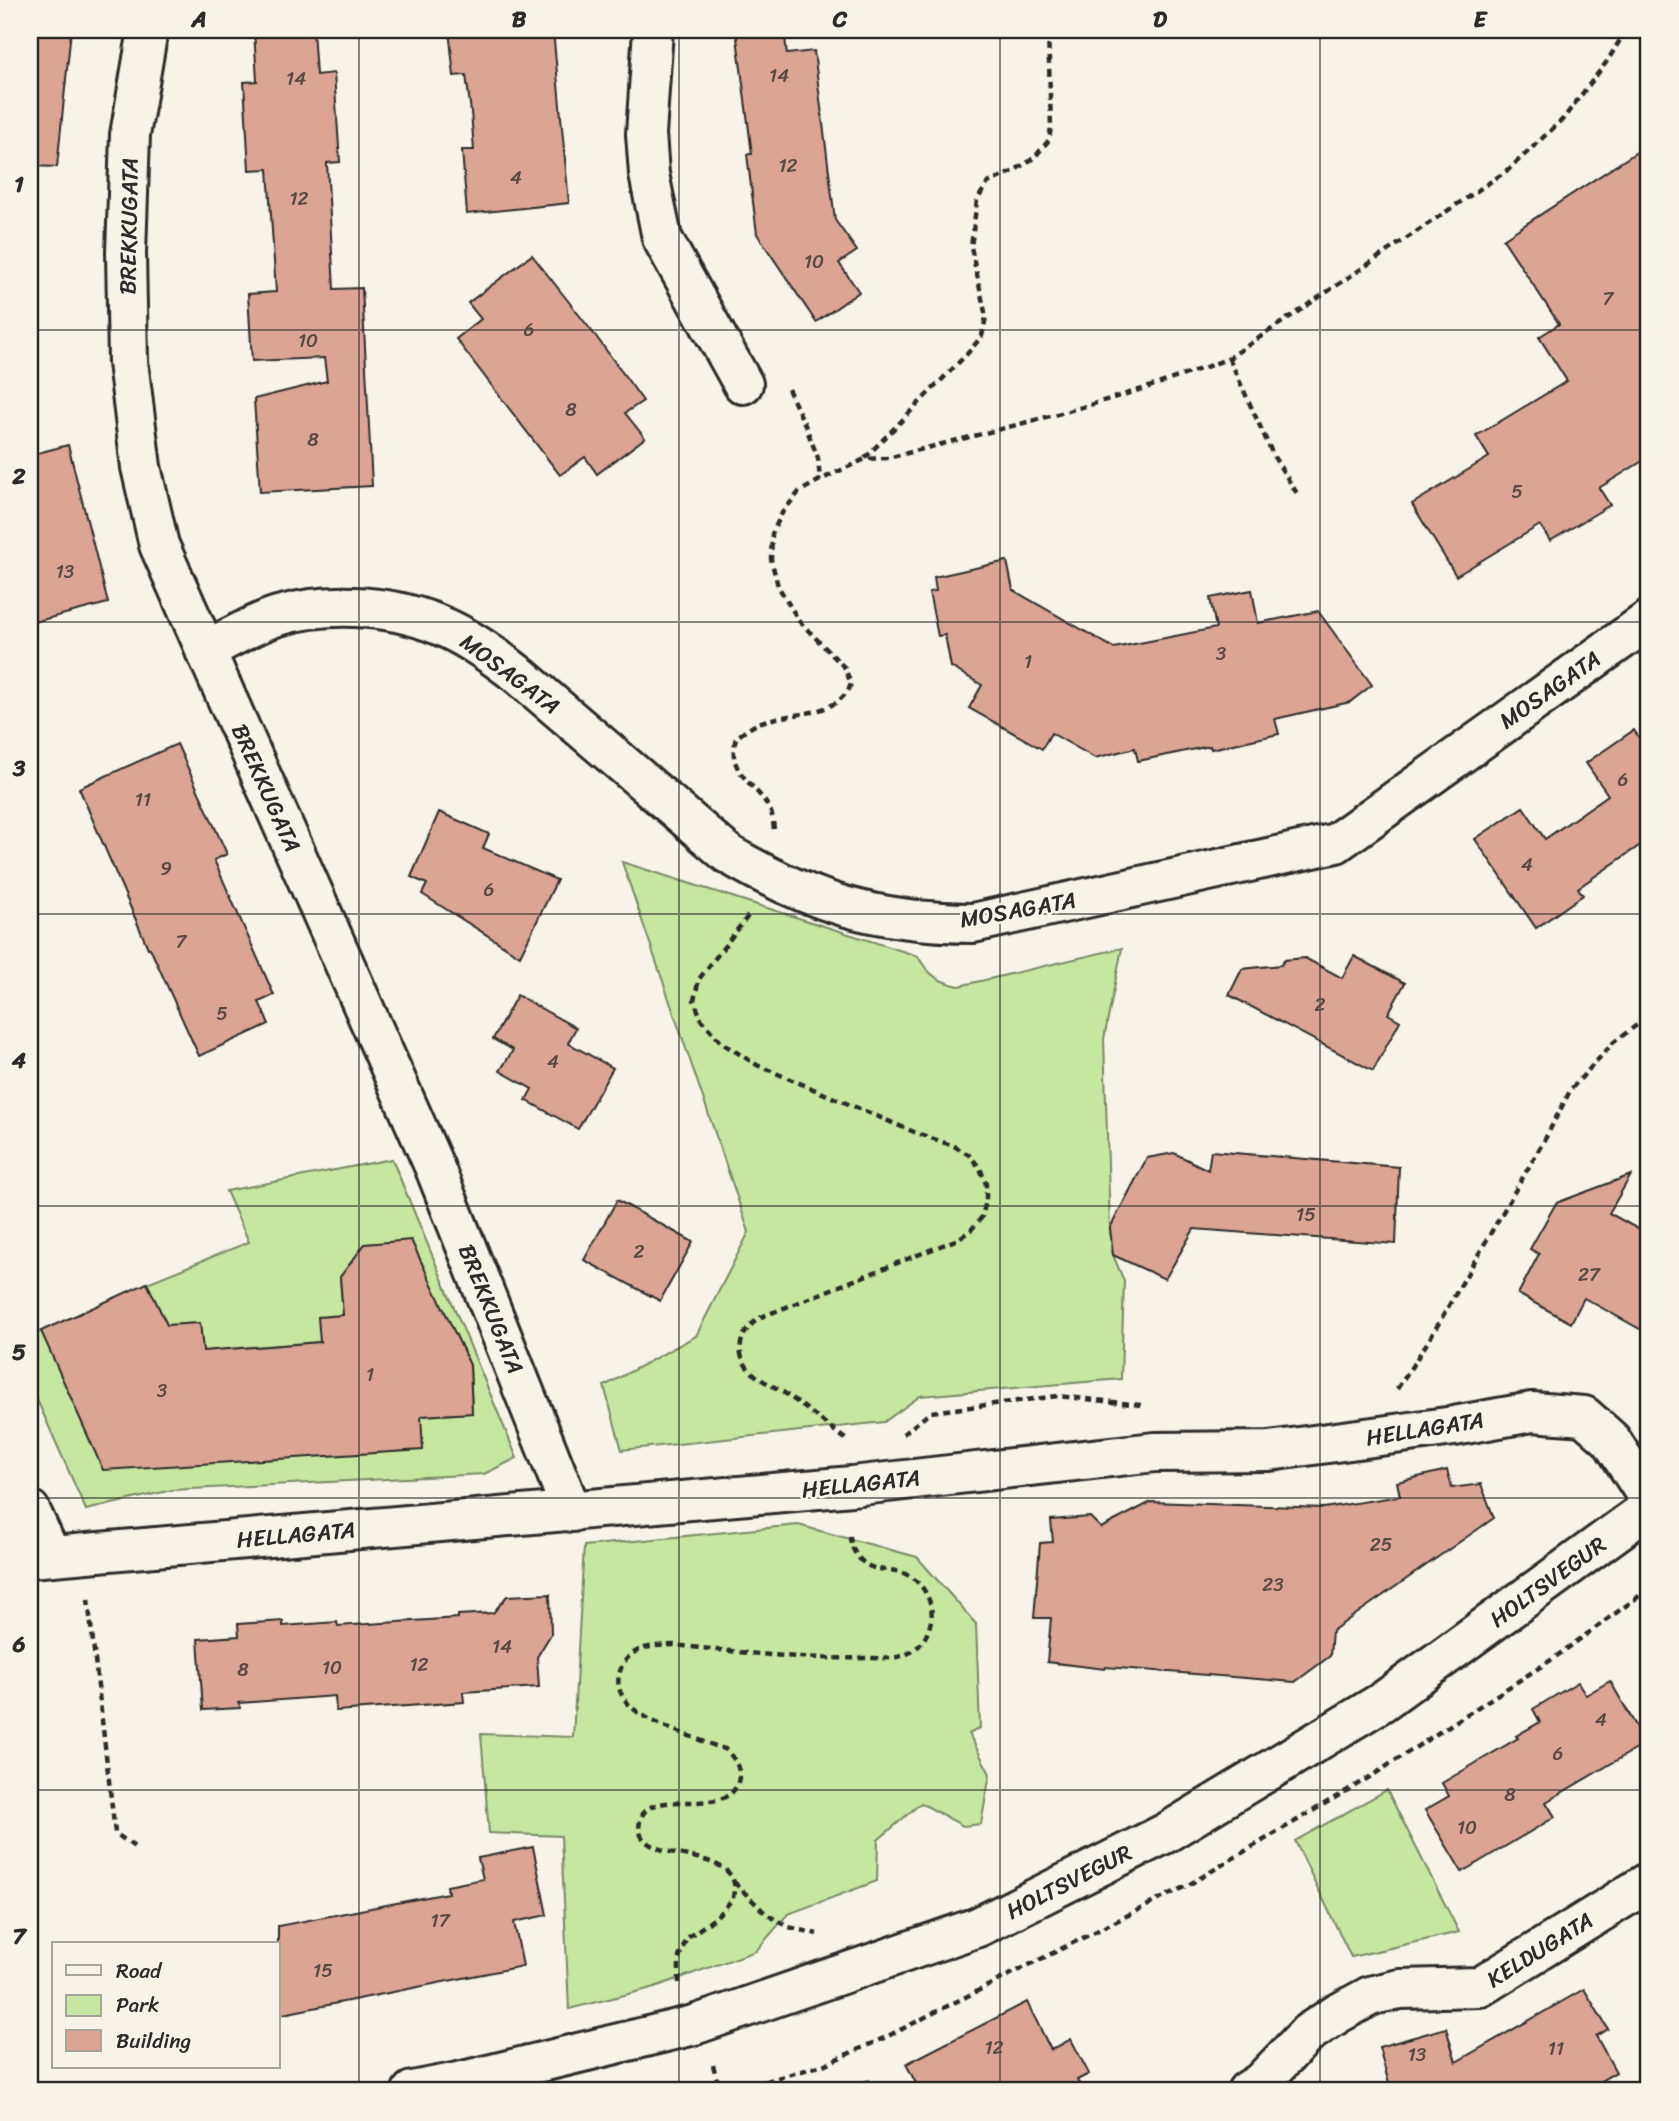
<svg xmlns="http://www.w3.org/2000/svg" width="1679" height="2121" viewBox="0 0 1679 2121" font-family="Sriracha,sans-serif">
  <rect width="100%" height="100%" fill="#f7f3e8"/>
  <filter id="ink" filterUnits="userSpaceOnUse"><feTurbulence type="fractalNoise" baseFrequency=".0143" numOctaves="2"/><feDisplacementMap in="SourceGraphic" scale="14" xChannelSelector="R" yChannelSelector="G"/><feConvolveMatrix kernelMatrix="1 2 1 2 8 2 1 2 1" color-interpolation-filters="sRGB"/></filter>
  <g filter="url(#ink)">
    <!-- green -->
    <g fill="#c6e7a0" stroke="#788966" stroke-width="2">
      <path d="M622,862l296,94c10,19 21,26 41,30l163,-38 -18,91 6,189 3,27 11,26 -3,98 -201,17 -36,26 -262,28 -18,-64 92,-50 53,-104z"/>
      <polygon points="392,1159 517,1458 484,1474 172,1490 86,1510 30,1384 30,1336 41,1331 421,1416 472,1413 470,1365 411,1241 365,1244 340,1277 343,1315 320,1342 203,1351 200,1323 167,1325 147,1283 249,1242 226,1191"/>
      <polygon points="798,1525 917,1557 976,1624 980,1728 969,1734 990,1774 981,1824 963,1826 921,1803 878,1840 877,1881 788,1914 756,1951 652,1988 569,2009 561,1836 489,1833 481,1734 573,1737 584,1546"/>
      <polygon points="1387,1790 1459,1932 1351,1957 1295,1841"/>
      <polygon points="869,2080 875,2091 829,2091"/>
    </g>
    <!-- building -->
    <g fill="#dca593" stroke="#2b2b2b" stroke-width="2">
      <polygon points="30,30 71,30 57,167 30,166"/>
      <polygon points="254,30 313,30 316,75 334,73 340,162 327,163 334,289 362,288 372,486 260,492 254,399 327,381 324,358 252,361 248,294 276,292 268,169 249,170 244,82 257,81"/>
      <polygon points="449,30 553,30 569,203 467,214 462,150 474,150 471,112 466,75 454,76"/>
      <polygon points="736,30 784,30 787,54 814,51 835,220 857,251 839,263 859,292 816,322 757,234 747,154 752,154"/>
      <polygon points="1649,144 1649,457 1599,488 1610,505 1550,541 1540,525 1456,576 1412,504 1489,457 1476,436 1567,381 1539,337 1559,324 1503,239"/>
      <polygon points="532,255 598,339 643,401 625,413 645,438 597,474 585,457 560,475 456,339 481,319 468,303"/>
      <polygon points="68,445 108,603 30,623 30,455"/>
      <polygon points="1007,561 1013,590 1114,648 1216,628 1210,598 1252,590 1258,623 1318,611 1372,685 1350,702 1275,719 1279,734 1211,749 1210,746 1138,761 1135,748 1095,758 1051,733 1042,749 969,708 982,685 951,667 945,635 938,636 929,592 936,591 934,577"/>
      <polygon points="1634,730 1649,753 1649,854 1642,844 1578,888 1583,895 1536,928 1475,839 1523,807 1545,839 1608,795 1586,763"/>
      <polygon points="177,744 227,854 214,860 274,995 259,1002 269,1024 199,1056 150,948 148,948 79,788"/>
      <polygon points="439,812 489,834 483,848 557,880 520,956 422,894 427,884 411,877"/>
      <polygon points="1354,956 1405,983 1388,1014 1400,1021 1373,1071 1229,995 1242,969 1281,965 1284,960 1305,958 1342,978"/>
      <polygon points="517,995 576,1028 568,1043 613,1068 578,1129 526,1100 532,1089 500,1071 513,1050 493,1039"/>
      <polygon points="1211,1151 1399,1167 1396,1244 1194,1229 1165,1279 1113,1255 1110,1228 1147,1158 1174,1153 1208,1170"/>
      <polygon points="1631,1175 1609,1213 1649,1235 1649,1334 1584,1298 1571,1323 1518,1294 1539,1254 1530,1249 1556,1203"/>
      <polygon points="617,1200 693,1242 660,1301 584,1260"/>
      <polygon points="411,1240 470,1365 472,1413 421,1416 423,1450 103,1470 41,1331 147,1283 167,1325 200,1323 203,1351 320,1342 318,1317 343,1315 340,1277 365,1244"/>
      <polygon points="1447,1470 1452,1488 1481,1484 1494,1518 1332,1631 1330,1656 1295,1682 1106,1667 1105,1669 1047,1662 1051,1618 1034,1618 1040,1543 1053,1542 1051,1520 1090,1517 1101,1528 1151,1502 1324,1508 1400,1496 1397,1482"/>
      <polygon points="550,1594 551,1634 537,1657 539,1687 463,1692 464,1702 336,1711 335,1696 239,1703 240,1708 203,1710 198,1639 239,1636 238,1624 283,1621 283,1626 337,1622 338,1626 458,1618 458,1615 493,1613 507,1596"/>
      <polygon points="1610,1681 1646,1743 1546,1802 1555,1817 1462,1872 1425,1810 1449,1796 1442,1783 1518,1738 1516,1736 1540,1722 1533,1709 1578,1682 1586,1695"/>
      <polygon points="533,1847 547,1915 514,1922 523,1966 278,2015 278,1926 448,1893 447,1886 483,1879 478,1858"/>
      <polygon points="1584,1989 1608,2029 1596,2036 1616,2072 1583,2091 1391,2091 1379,2047 1446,2028 1456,2062"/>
      <polygon points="1027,2002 1051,2050 1071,2039 1089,2074 1077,2080 1083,2091 920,2091 906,2064"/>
    </g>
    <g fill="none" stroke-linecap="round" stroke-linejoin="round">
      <defs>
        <g id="street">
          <polyline points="148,30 130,135 126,253 128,362 141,467 159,545 434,1166 572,1512"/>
          <polyline points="653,30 646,134 649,174 662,238 743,384"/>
          <path d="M205,651c21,-11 52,-29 73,-35 54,-16 119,-11 170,13 26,12 49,29 72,47l208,178c83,49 148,68 245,69l363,-80 313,-223"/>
          <polyline points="30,1510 51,1556"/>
          <polyline points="30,1558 852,1486 1155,1452 1269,1451 1454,1426 1532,1412 1584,1416 1611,1440 1649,1499"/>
          <polyline points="1247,2091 1261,2082 1308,2033 1337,2014 1370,1996 1400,1989 1480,1987 1649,1882"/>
        </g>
        <polyline id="secondary" points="412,2091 459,2082 694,2025 978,1927 1166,1833 1382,1702 1649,1508"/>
      </defs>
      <!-- street casing -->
      <use href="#street" stroke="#2b2b2b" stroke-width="44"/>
      <!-- secondary casing -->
      <use href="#secondary" stroke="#2b2b2b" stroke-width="44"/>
      <!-- path -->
      <g stroke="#2b2b2b" stroke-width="4.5" stroke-dasharray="7 5" stroke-linecap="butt">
        <polyline points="1229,358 1274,457 1298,495"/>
        <polyline points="788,389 805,425 818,458 820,480"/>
        <polyline points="865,458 967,354 982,336 986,317 971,247 977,200 988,183 1012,172 1034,158 1049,140 1051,127 1048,30"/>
        <path d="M774,829c-1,-6 -1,-12 -3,-17 -13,-29 -46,-37 -35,-74 7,-6 15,-11 23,-15 30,-12 78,-4 92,-39l-6,-16 -46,-47 -21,-35 -7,-27 1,-25 10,-21 17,-21 21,-12 45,-21 23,-1c114,-30 231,-56 341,-100l279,-188 55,-51 45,-59 18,-30"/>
        <path d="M748,916l-49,63 -5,21 8,21 20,22 35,22 157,67 40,14 15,9 11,13 6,16v17l-4,16 -11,13 -13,9 -184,73c-30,8 -47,40 -20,62 9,8 22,13 32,20 21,15 41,31 62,47"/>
        <polyline points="1397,1389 1429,1340 1545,1139 1571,1089 1614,1042 1649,1016"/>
        <polyline points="903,1434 931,1412 1058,1396 1141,1405"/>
        <polyline points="88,1599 115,1833 136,1848"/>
        <polyline points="734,1882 766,1914 789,1927 817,1934"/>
        <path d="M679,1983v-26l8,-19 28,-20 18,-19c0,-4 2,-11 1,-16 -9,-38 -104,-18 -94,-62 9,-39 93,3 99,-44 1,-12 -6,-20 -14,-28 -14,-4 -27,-10 -41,-15 -27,-10 -80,-29 -62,-68 11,-21 32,-20 52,-21 64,7 128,15 191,13 15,0 29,2 42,-4 14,-6 21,-19 24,-33 4,-20 -11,-44 -31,-49 -13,-4 -25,0 -36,-9 -10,-8 -15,-20 -14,-32"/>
        <polyline points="713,2065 720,2091"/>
        <polyline points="731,2091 823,2065 884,2038 1190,1884 1373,1775 1554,1658 1649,1589"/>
      </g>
      <!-- street -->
      <use href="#street" stroke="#f7f3e8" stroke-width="38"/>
      <!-- secondary -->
      <use href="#secondary" stroke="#f7f3e8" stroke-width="38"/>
    </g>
  </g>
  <!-- grid -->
  <path fill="none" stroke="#2b2b2b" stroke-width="2" stroke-opacity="0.55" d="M359,30v2061M679,30v2061M1000,30v2061M1320,30v2061M30,330h1619M30,622h1619M30,914h1619M30,1206h1619M30,1498h1619M30,1790h1619"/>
  <g text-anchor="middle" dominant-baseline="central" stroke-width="5" stroke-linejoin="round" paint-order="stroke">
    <!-- number labels -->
    <g font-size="19" fill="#574a45">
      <text x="779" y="75">14</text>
      <text x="296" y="78">14</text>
      <text x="788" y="165">12</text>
      <text x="516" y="177">4</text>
      <text x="299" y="198">12</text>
      <text x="814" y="261">10</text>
      <text x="1608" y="298">7</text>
      <text x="529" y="329">6</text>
      <text x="308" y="340">10</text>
      <text x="571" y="409">8</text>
      <text x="313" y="439">8</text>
      <text x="1517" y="491">5</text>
      <text x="65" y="571">13</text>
      <text x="1221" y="653">3</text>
      <text x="1028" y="661">1</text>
      <text x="1623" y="779">6</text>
      <text x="143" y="799">11</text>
      <text x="1527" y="864">4</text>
      <text x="166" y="868">9</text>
      <text x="489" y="889">6</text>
      <text x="181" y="941">7</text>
      <text x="1320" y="1004">2</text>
      <text x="222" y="1013">5</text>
      <text x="553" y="1061">4</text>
      <text x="1306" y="1214">15</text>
      <text x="639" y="1251">2</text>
      <text x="1589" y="1274">27</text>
      <text x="370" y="1374">1</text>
      <text x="162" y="1390">3</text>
      <text x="1381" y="1544">25</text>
      <text x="1273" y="1584">23</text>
      <text x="502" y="1646">14</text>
      <text x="419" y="1664">12</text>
      <text x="332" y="1667">10</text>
      <text x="243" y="1669">8</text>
      <text x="1601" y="1719">4</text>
      <text x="1558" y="1753">6</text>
      <text x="1510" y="1794">8</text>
      <text x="1467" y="1827">10</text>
      <text x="440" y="1920">17</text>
      <text x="323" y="1970">15</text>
      <text x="994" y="2047">12</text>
      <text x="1556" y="2048">11</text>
      <text x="1417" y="2054">13</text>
    </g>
    <!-- street labels -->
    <g font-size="23" fill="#2b2b2b" stroke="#f7f3e8">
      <text transform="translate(129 226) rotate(-89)">BREKKUGATA</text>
      <text transform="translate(510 674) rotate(37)">MOSAGATA</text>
      <text transform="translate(1550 690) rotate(-35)">MOSAGATA</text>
      <text transform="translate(266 788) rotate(66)">BREKKUGATA</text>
      <text transform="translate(1018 910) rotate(-10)">MOSAGATA</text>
      <text transform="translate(491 1309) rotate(68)">BREKKUGATA</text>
      <text transform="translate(1425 1429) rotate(-9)">HELLAGATA</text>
      <text transform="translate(861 1484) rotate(-6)">HELLAGATA</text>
      <text transform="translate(296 1535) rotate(-5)">HELLAGATA</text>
      <text transform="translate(1548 1582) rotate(-36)">HOLTSVEGUR</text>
      <text transform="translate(1069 1882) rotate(-27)">HOLTSVEGUR</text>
      <text transform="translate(1540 1950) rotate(-32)">KELDUGATA</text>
    </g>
  </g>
  <!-- margin -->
  <rect width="1679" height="2121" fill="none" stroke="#f7f3e8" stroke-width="77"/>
  <!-- legend -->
  <rect x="52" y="1942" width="228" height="126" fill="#f7f3e8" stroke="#a5a39c" stroke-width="2"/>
  <rect x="66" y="1965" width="35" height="10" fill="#f7f3e8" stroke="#a5a39c" stroke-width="2"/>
  <text x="116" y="1978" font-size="21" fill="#2b2b2b">Road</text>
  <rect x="66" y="1995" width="35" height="21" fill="#c6e7a0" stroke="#a5a39c" stroke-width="2"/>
  <text x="116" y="2012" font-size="21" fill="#2b2b2b">Park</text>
  <rect x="66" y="2030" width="35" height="21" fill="#dca593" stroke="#a5a39c" stroke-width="2"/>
  <text x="116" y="2048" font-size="21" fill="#2b2b2b">Building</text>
  <rect x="38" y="38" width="1602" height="2044" fill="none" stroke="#2b2b2b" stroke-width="2.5"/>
  <g font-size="23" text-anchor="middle" font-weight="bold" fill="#2b2b2b">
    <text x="199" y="27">A</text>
    <text x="519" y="27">B</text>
    <text x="840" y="27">C</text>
    <text x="1160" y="27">D</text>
    <text x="1480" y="27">E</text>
    <text x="19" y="192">1</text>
    <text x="19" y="484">2</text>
    <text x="19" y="776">3</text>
    <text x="19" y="1068">4</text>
    <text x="19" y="1360">5</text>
    <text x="19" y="1652">6</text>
    <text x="19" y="1944">7</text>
  </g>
</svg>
